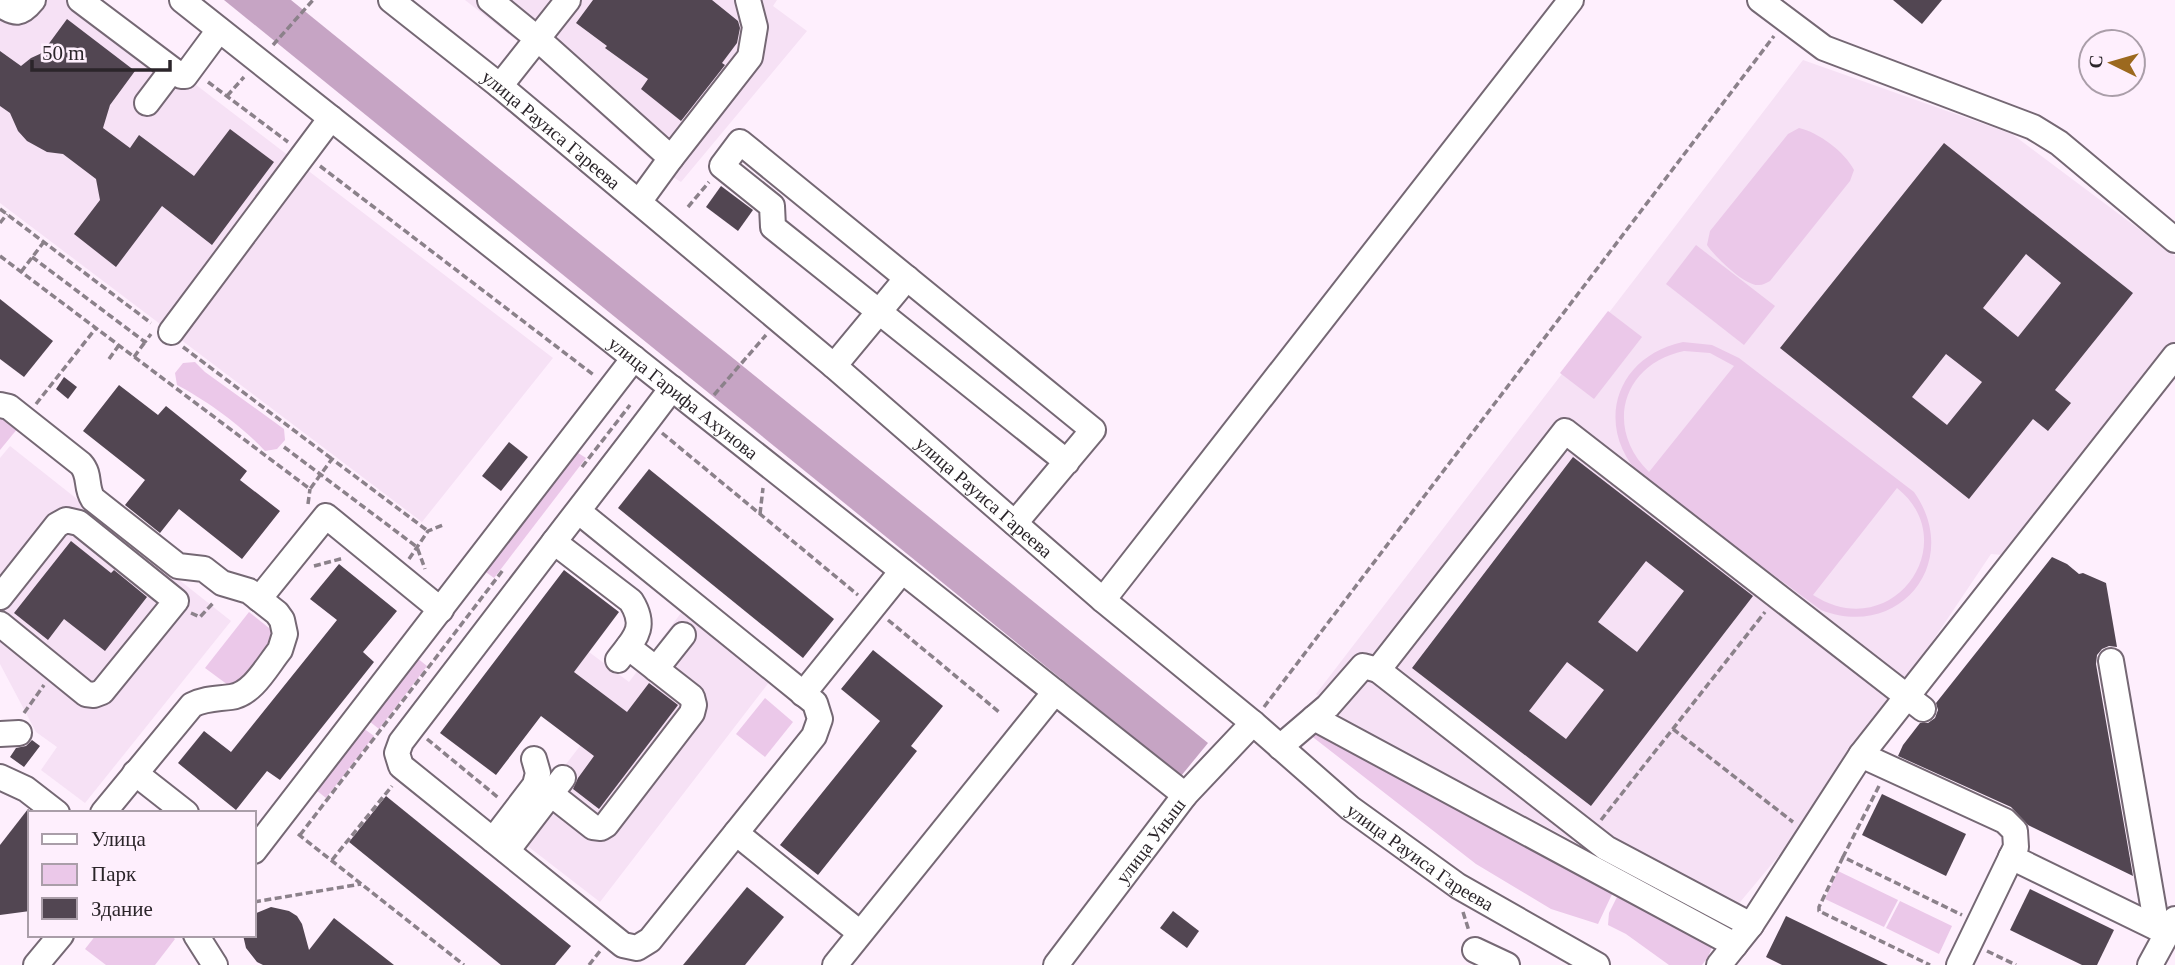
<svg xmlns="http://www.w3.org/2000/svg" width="2175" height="965" viewBox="0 0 2175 965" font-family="'Times New Roman',serif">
  <rect width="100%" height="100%" fill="#feeffd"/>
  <!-- built -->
  <g fill="#f6e1f5">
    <polygon points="0,0 89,0 191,81 553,358 422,522 0,203"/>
    <polygon points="465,0 777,0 773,6 807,31 681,182 663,171 530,51"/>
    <polygon points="1803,60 2012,134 2175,256 2175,364 2027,557 1991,554 1899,691 1801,829 1726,919 1354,728 1316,694"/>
    <polygon points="10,446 231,621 85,803 41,770 57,747 36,732 0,664 0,458"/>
    <polygon points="681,613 770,681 600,902 512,834 580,746 597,689 574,672 589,652 629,682"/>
  </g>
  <!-- green -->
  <g fill="#ebc8e9" fill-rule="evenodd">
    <path d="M1799,128c19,4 46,24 55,42l-4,11 -80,100c-4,2 -7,4 -11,4 -13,2 -45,-29 -52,-40l3,-14 78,-97z"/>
    <polygon points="1696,245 1775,306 1744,345 1666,284"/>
    <polygon points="1608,311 1642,337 1594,399 1560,373"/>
    <path d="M1683,342l29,3 27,13 175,134c49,69 -14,149 -93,118l-177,-131c-51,-49 -31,-122 39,-137zM1684,351l26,2 24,13 -85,106c-45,-44 -27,-108 35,-121zM1897,488c68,54 -4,158 -84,107z"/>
    <path d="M195,362l10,10 79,57 1,11 -8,9 -12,2c-22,-24 -59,-51 -88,-66l-2,-12 8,-10z"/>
    <polygon points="0,419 5,419 18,428 0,450"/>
    <polygon points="575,451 586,458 494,578 483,570"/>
    <polygon points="249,612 269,628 275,638 245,683 228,685 205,668"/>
    <polygon points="417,658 427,666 379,729 369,721"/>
    <polygon points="765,698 793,722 765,757 736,734"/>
    <polygon points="363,728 374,736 326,798 316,790"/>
    <polygon points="1305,731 1318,731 1376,767 1614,890 1598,924 1551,909 1476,864"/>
    <polygon points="1838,871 1898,900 1884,927 1825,899"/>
    <polygon points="1619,893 1713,945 1708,957 1702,965 1669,965 1626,934 1608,925 1609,913"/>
    <polygon points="1900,901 1952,926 1939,954 1886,928"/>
    <polygon points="96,935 170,935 175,939 155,965 106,965 85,949"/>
  </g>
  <!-- forest -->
  <polygon fill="#c6a4c4" points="224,0 291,0 1208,743 1181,776"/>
  <!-- building -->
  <g fill="#524652" fill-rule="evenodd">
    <polygon points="593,0 712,0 738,21 740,28 737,43 722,63 725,65 681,121 641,89 648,79 605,48 607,46 576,23"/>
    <polygon points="1893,0 1942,0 1922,24"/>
    <polygon points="67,19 135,71 110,105 103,128 130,148 139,135 194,176 230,129 274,162 212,245 162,206 116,267 74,234 100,200 96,179 63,154 47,152 27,141 18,131 10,113 0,106 0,51 21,66 31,58 42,53"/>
    <path d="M1944,143l189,150 -78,97 16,13 -23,28 -15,-12 -64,80 -189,-151zM2026,254l35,29 -43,54 -35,-29zM1946,354l36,28 -35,43 -35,-28z"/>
    <polygon points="721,186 753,210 738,231 706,207"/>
    <polygon points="0,299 53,341 24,377 0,359"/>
    <polygon points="64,377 77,387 68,399 56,389"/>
    <polygon points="119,385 158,415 166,406 247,471 240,480 280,511 242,559 179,509 160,533 125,505 145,480 83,431"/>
    <polygon points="509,442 528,457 501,491 482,476"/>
    <path d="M1573,457l180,139 -162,210 -179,-138zM1646,561l38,30 -47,61 -39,-30zM1567,662l37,28 -38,49 -37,-28z"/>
    <polygon points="649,469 834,619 803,658 618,508"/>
    <polygon points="71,541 111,573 114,570 147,597 105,651 64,619 48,640 14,613"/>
    <polygon points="2052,557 2067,564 2079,574 2083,573 2106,583 2117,647 2109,646 2102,649 2097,655 2096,664 2133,876 2028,825 2011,807 1898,756 1903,745 1920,723 1928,723 1935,718 1938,710 1936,703"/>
    <polygon points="339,564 397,611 363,652 374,662 280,780 267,771 236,810 178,763 204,731 231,752 337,620 310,599"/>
    <polygon points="564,570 619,612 574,672 627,712 649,683 678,705 599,809 573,789 578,778 594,756 541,716 496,775 440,733"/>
    <polygon points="873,650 943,706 911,746 917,751 818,875 780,845 880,721 841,689"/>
    <polygon points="32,740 40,746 24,767 10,757 16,748 26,746"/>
    <polygon points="1882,794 1966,834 1946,876 1862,835"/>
    <polygon points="386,796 571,946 555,965 501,965 349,842"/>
    <polygon points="28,809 30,811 30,911 0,915 0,845"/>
    <polygon points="747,887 784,917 745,965 683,965"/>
    <polygon points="2030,889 2114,930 2097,965 2082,965 2010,930"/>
    <polygon points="271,907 289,911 297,916 302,924 309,950 334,918 394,965 263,965 257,962 246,948 243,935 254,935 254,914"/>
    <polygon points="1173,911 1199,931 1187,948 1160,928"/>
    <polygon points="1786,916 1846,945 1888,965 1782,965 1766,957"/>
  </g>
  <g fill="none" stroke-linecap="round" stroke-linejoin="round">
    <defs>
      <g id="minor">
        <polyline points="80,0 181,76 185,76 219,30"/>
        <path id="s1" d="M182,0l1003,795"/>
        <path id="s2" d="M391,0l109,86 334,280 269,234 150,123 97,85 108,78 139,79"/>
        <polyline points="490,0 539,40 671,158 750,57 755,27 748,0"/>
        <polyline points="1760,0 1824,48 2033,127 2059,143 2175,240"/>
        <path d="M0,4c15,11 21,11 33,-4"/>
        <polyline points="500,86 568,0"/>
        <polyline points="147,103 172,70"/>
        <polyline points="639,202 671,158"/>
        <polyline points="171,332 331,118"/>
        <polyline points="834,366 907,278"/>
        <path d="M0,405l9,2 72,57c10,11 4,23 12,35l85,67 26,3 18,14 27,8 28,22 5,7 3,14 -5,16c-13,16 -27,44 -49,47 -14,2 -25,1 -39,8l-89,108"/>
        <path d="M578,511l237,192 5,16 -6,17 -164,204 -13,8 -14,-3 -222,-179 -4,-13 4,-11 153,-200c39,-51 79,-102 118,-154"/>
        <polyline points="1015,523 1093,430 740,142 722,166 772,206 773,227 1067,462"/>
        <path d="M554,542l77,59c17,27 3,38 -13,59"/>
        <polyline points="0,597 57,525 66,520 79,523 176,601 102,692 94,695 86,694 0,624"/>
        <polyline points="259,599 326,516 441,610"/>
        <polyline points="1103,600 1571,0"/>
        <polyline points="2111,661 2157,928"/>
        <polyline points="656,669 683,635"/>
        <polyline points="803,694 902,571"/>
        <polyline points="1314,718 1735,945"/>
        <polyline points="0,734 19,733"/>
        <polyline points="1280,747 1328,706 1363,666 1378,670"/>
        <polyline points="1861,755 2005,821 2015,831 2016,847 1959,965"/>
        <polyline points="135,773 186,813"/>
        <polyline points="0,777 26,789 57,813"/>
        <polyline points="551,794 593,827 601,828 606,825 692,713 694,705 692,697 628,647"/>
        <polyline points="736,833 860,933"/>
        <polyline points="493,840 535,785 538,773 534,759"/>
        <polyline points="254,851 634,358"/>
        <polyline points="507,851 563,778"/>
        <polyline points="2011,857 2167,933"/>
        <polyline points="1751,925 1606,848 1378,670 1565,431 1923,709"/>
        <polyline points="196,935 215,965"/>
        <polyline points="1475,950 1507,965"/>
        <polyline points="36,965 61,935"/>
        <polyline points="835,965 1055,692"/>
        <path id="s3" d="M1056,965l129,-170 68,-72"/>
        <polyline points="1719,965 1751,925 1861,755 2175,356"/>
        <polyline points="2150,965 2175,919"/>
      </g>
    </defs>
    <!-- minor casing -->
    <use href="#minor" stroke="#756874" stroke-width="28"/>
    <!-- path -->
    <g stroke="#8b818a" stroke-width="3.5" stroke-dasharray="7 3.5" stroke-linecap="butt">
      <polyline points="273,45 313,0"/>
      <polyline points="208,82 288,142"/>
      <polyline points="227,96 244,77"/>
      <polyline points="320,166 595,376"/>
      <polyline points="688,207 709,182"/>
      <polyline points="0,209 151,323"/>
      <polyline points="0,223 7,214"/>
      <polyline points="0,256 310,489 332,459 428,531"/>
      <polyline points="32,257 145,342 151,334"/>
      <polyline points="21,272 43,243"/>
      <polyline points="183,347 332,459"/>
      <polyline points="134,357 145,342"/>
      <polyline points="109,359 119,345"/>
      <polyline points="714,395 766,335"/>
      <polyline points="36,404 96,328"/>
      <polyline points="662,433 858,595"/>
      <polyline points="284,447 417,547 425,569"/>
      <polyline points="582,467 630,405"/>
      <polyline points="308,504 310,489"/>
      <polyline points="760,514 763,488"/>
      <polyline points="409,559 428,531 443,525"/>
      <polyline points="314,566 344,558"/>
      <polyline points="191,613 200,617 214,602"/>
      <polyline points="888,620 999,712"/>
      <polyline points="1264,707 1774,36"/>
      <polyline points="24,713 44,685"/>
      <polyline points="1673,729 1793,822"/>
      <polyline points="427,739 500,799"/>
      <polyline points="1879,786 1843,857 1962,915"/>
      <polyline points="1601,820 1765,612"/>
      <polyline points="298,834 464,965"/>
      <polyline points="300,835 503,570"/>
      <polyline points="1843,857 1819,907 1819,911 1930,965"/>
      <polyline points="332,860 392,786"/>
      <polyline points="254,902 361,884"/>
      <polyline points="1463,912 1469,931"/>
      <polyline points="1987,951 2016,965"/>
      <polyline points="589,965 600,951"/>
    </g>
    <!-- minor -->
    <use href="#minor" stroke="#fff" stroke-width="24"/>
  </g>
  <g text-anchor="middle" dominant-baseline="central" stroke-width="7" stroke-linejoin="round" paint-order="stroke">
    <!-- street labels -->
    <g font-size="19" fill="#2b252a" stroke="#feeffd">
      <text stroke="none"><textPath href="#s2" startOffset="206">улица Рауиса Гареева</textPath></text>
      <text stroke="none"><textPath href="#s1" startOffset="640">улица Гарифа Ахунова</textPath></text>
      <text stroke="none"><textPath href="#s2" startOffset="774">улица Рауиса Гареева</textPath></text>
      <text stroke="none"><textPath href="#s3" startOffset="156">улица Уныш</textPath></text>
      <text stroke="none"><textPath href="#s2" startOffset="1340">улица Рауиса Гареева</textPath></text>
    </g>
  </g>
  <!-- legend -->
  <rect x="28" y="811" width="228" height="126" fill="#feeffd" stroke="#aa9ea9" stroke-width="2"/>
  <rect x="42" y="834" width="35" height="10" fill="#ffffff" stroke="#aa9ea9" stroke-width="2"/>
  <text x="91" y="846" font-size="21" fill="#2b252a">Улица</text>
  <rect x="42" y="864" width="35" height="21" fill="#ebc8e9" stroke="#aa9ea9" stroke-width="2"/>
  <text x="91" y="881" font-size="21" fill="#2b252a">Парк</text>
  <rect x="42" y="898" width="35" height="21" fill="#524652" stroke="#aa9ea9" stroke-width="2"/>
  <text x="91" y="916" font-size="21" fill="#2b252a">Здание</text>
  <!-- north arrow -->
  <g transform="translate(2112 63) rotate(275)"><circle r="33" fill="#feeffd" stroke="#aa9ea9" stroke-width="2"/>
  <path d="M0-5L12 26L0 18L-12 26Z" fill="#9c691f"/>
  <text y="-10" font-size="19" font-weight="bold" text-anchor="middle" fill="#2b252a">С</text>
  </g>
  <!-- scale -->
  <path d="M32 60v10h138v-10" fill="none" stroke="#2b252a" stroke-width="3.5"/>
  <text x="42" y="60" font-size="21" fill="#2b252a" stroke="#feeffd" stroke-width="5" paint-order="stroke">50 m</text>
</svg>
